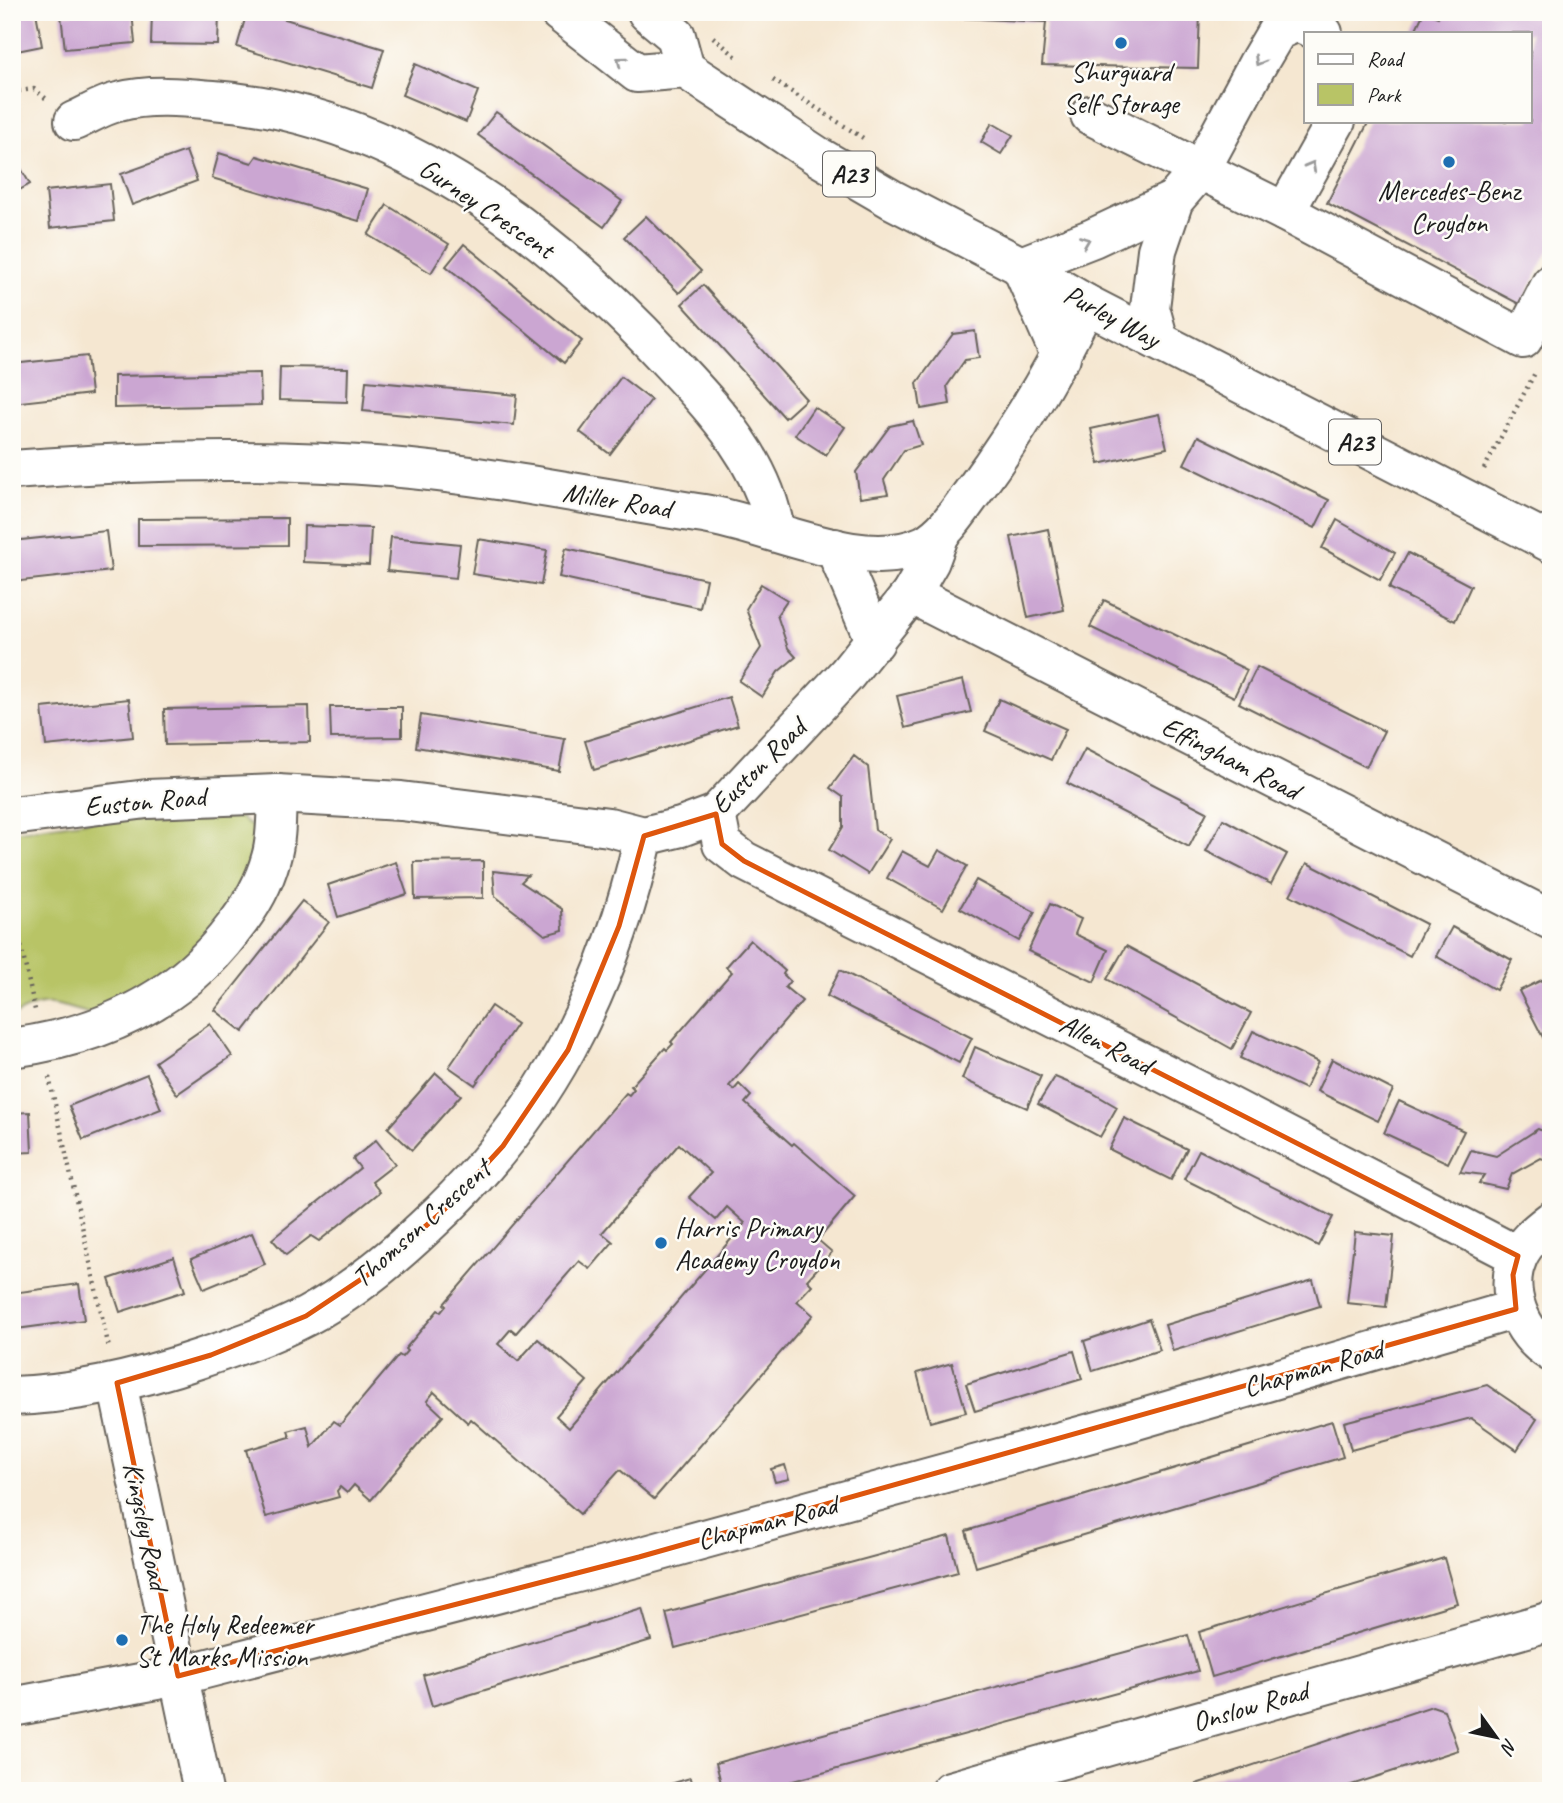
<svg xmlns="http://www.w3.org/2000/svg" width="1563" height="1803" viewBox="0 0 1563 1803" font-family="Caveat,sans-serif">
  <rect width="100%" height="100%" fill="#fdfcf7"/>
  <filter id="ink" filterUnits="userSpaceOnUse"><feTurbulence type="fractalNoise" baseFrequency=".0143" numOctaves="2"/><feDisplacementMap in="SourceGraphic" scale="14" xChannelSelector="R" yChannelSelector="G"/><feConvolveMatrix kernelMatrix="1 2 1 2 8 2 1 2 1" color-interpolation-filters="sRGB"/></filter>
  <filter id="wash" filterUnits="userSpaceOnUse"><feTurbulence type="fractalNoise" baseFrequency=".00686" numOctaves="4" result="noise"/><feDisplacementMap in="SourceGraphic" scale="28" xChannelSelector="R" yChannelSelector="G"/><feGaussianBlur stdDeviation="1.57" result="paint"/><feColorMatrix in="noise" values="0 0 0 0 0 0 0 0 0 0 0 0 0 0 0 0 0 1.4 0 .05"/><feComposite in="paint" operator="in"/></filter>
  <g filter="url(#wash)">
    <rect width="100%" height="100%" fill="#f5e7d1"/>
    <!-- park -->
    <path fill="#b8c466" stroke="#6a7041" stroke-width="2" d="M235,814l20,15 5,17 -36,71 -62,63 -71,34c-34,-9 -47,-19 -79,3v-185l88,-13z"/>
    <g id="blocks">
      <!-- building -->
      <g fill="#cba6d2" fill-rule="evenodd">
        <polygon points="12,12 36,12 42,46 12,52"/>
        <polygon points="90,12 132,12 135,43 65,49 61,15"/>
        <polygon points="152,12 219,12 218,45 151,44"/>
        <polygon points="247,12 262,12 384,49 372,88 237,47"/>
        <polygon points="865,12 1200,12 1198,68 1042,65 1046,22 865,14"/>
        <polygon points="1424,12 1438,17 1441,12 1535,12 1551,20 1551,246 1521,305 1327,203 1369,121 1530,121 1530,33 1414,33"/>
        <polygon points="415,64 478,91 466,122 402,95"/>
        <polygon points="496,112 622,201 604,227 478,135"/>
        <polygon points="992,123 1013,135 1001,154 981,142"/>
        <polygon points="186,151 197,181 132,205 121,174"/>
        <polygon points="12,153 30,184 12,194"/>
        <polygon points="219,153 252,163 257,156 368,189 359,221 212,178"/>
        <polygon points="110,184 114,221 50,228 46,191"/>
        <polygon points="387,205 449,244 431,273 368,235"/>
        <polygon points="646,216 701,271 679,293 624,237"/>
        <polygon points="464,244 582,341 564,363 446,266"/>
        <polygon points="703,285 806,399 785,418 682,304"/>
        <polygon points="975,331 979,358 965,360 947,386 950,404 921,409 917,383 953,334"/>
        <polygon points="87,356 91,394 12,403 12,364"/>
        <polygon points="280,367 348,368 347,402 279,400"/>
        <polygon points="260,373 261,405 114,408 114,376"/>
        <polygon points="621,377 651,400 610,454 580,432"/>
        <polygon points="366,381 517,395 514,425 363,411"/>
        <polygon points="814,407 845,427 826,455 795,435"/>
        <polygon points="1159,414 1167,448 1099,464 1091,429"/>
        <polygon points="913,421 921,445 904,450 884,480 888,494 860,498 856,472 890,426"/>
        <polygon points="1198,436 1329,500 1315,528 1184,464"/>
        <polygon points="287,518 287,545 138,546 138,519"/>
        <polygon points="1337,520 1395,553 1380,580 1322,548"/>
        <polygon points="304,526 371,528 369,565 303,562"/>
        <polygon points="1048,529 1064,610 1028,618 1011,537"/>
        <polygon points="106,531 111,571 12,582 12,541"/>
        <polygon points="391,537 460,544 456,578 387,571"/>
        <polygon points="478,539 547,550 541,585 472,574"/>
        <polygon points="566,548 706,579 700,608 559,577"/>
        <polygon points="1408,553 1471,586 1455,621 1389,588"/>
        <polygon points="761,584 787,600 777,615 788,648 796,657 778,672 762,697 739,681 761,648 746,609"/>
        <polygon points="1104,600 1247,670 1234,697 1090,627"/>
        <polygon points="1257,667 1384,731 1366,767 1239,703"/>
        <polygon points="963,680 971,712 905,728 897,696"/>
        <polygon points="729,697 738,725 594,770 585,741"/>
        <polygon points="129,699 133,737 46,746 42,708"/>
        <polygon points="999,699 1066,729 1051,760 985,731"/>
        <polygon points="309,706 310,742 165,745 164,709"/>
        <polygon points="330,707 402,707 402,737 331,738"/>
        <polygon points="421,715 565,739 559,771 416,747"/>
        <polygon points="1085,749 1207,812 1189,847 1067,783"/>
        <polygon points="854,756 868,767 875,830 890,839 868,874 829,850 843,827 843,797 830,788"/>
        <polygon points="1223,819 1287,854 1271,884 1206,851"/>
        <polygon points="939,850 967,866 943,909 887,878 902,851 930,866"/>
        <polygon points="483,861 483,898 415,899 414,862"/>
        <polygon points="396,862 407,894 338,917 328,885"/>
        <polygon points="1307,863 1426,924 1410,956 1290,895"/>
        <polygon points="493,871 528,875 521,882 562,909 563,930 545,935 495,896"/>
        <polygon points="976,880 1035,912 1019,941 960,908"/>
        <polygon points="302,901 329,922 243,1032 215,1010"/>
        <polygon points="1050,904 1081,919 1075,934 1108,950 1094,982 1028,951"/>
        <polygon points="1452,927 1512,960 1496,990 1436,956"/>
        <path d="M750,940l35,31 -2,3 7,7 -5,6 17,14 -73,85 5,4 5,-6 12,12 -6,7 47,42 2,-2 61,53 -37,44 14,12 -25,28 5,5 -15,16 16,14 -159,184 -34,-29 -40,44 -109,-95 -3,4 -34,-31 -7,9 16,15 -72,84 -17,-15 -7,8 -7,-6 -3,4 2,6 -73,20 -20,-67 44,-13 -2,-6 19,-5 5,21 22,-26 6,4 59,-70 3,2 5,-6 -2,-2 33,-39 3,2 5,-6 -2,-2 182,-211 3,2 5,-6 -3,-3 34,-38 2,2 6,-6 -2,-2 61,-70 -6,-5zM679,1144l32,29 -22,24 27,23 11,-13 18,16 -176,205 -13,-12 31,-35 -49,-42 -20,22 -20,-17 13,-15 5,4 63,-72 11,8 23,-27 -11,-9z"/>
        <polygon points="1126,946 1251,1013 1232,1049 1107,979"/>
        <polygon points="840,970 972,1038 959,1063 827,996"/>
        <polygon points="1548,977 1551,981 1551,1053 1519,991"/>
        <polygon points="491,1006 517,1024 475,1085 449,1067"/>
        <polygon points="210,1024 232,1056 177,1094 155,1062"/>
        <polygon points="1253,1031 1318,1062 1305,1089 1240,1058"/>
        <polygon points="975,1047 1041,1076 1027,1108 962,1079"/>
        <polygon points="1332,1059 1393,1090 1378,1121 1317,1091"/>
        <polygon points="436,1073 461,1095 412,1150 388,1128"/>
        <polygon points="147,1074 161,1109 83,1140 69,1106"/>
        <polygon points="1055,1077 1091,1092 1117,1107 1100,1137 1038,1104"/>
        <polygon points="1399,1101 1464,1131 1448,1163 1384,1133"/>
        <polygon points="30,1112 32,1152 12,1153 12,1113"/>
        <polygon points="1124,1118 1187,1149 1171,1180 1109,1149"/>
        <polygon points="1538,1129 1551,1135 1551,1162 1541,1158 1512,1174 1506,1189 1479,1183 1484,1175 1460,1172 1471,1150 1496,1156"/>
        <polygon points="376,1140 395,1164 372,1182 380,1192 319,1241 311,1236 286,1255 272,1239 360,1168 353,1159"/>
        <polygon points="1199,1150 1333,1217 1318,1246 1184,1179"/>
        <polygon points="1355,1232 1394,1236 1386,1307 1347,1303"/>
        <polygon points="252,1233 265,1264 204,1289 191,1259"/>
        <polygon points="174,1257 185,1291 120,1312 109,1279"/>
        <polygon points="1313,1280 1320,1306 1173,1351 1165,1325"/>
        <polygon points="79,1284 84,1320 16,1329 12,1293"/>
        <polygon points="1149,1319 1160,1350 1093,1371 1084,1341"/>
        <polygon points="1074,1351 1082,1379 975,1411 966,1384"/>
        <polygon points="952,1363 966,1412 930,1422 917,1373"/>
        <polygon points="1487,1385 1537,1419 1517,1450 1471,1418 1351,1450 1344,1422"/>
        <polygon points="1332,1421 1343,1457 976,1567 966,1531"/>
        <polygon points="785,1465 789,1479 775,1482 771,1469"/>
        <polygon points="949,1536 958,1572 675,1648 666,1613"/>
        <polygon points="1444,1558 1457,1603 1212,1677 1199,1632"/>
        <polygon points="642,1609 651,1640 432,1706 423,1675"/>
        <polygon points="1188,1635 1198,1671 756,1791 723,1791 716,1763"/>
        <polygon points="1432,1706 1444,1710 1458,1750 1333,1791 1175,1791"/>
        <polygon points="690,1778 694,1791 651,1791 651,1790"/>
      </g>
    </g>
  </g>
  <g filter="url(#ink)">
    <use href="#blocks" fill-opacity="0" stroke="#68635b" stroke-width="2"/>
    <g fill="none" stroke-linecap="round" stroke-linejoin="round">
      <defs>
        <g id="minor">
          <polyline points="1090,115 1285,212 1523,339 1551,284"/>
          <path d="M74,121c14,-6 29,-16 44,-19 31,-8 63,-5 95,-2 181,13 335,131 454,259 47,50 97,102 108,172"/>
          <polyline points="1285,212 1336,121"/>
          <polyline points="1159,341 1150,308 1157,250 1174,200 1201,169 1257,65 1277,31 1297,22 1323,33"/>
          <polyline points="1061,357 1021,266 1093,238 1174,200"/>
          <path d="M12,470c126,-10 253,-13 378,-3 106,9 210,31 314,47 65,10 158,60 220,31 21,-11 35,-34 49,-53 44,-60 81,-121 113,-188"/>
          <polyline points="835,548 875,642"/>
          <polyline points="911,594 1551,920"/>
          <polyline points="716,814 722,844 744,861 1225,1104 1518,1256"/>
          <polyline points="12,816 147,799 277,794 401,801 609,827 644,836 681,827 716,814 847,674 911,594 930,561 940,534"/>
          <path d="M12,1048c88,-12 167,-47 221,-119 17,-21 31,-45 38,-71 6,-20 5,-43 6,-64"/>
          <path d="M1551,1221c-13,10 -26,20 -33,36 -15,33 2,77 33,95"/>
          <polyline points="117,1383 203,1791"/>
          <path d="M12,1396c65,-2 125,-16 187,-37 36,-12 74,-25 108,-43 43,-23 82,-55 118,-89 120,-110 183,-233 219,-391"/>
          <polyline points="12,1707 178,1676 639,1557 1109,1428 1516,1309"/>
          <polyline points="950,1791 1551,1621"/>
        </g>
        <g id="highway">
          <polyline points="559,12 637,73 685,69 819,157 893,200 1021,266 1086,304 1551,543"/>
          <polyline points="647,12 676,36 685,69"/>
        </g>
      </defs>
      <!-- minor casing -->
      <use href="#minor" stroke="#68635b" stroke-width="42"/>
      <!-- highway casing -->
      <use href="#highway" stroke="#68635b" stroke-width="42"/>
      <!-- path -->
      <g stroke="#68635b" stroke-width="4.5" stroke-dasharray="2 5" stroke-linecap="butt">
        <polyline points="713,37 739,59"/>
        <polyline points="773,80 863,138"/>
        <polyline points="12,92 34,89 49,101"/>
        <polyline points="1484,469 1536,371"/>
        <polyline points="12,905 35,1010"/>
        <polyline points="49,1077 109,1348"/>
      </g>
      <!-- minor -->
      <use href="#minor" stroke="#fff" stroke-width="38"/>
      <!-- highway -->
      <use href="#highway" stroke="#fff" stroke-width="38"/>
    </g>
    <!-- one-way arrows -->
    <defs><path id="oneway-chevron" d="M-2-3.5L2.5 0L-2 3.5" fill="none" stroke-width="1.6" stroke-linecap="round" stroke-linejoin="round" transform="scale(1.75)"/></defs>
    <g stroke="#999">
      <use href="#oneway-chevron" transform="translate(621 61) rotate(-143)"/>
      <use href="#oneway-chevron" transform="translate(1259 61) rotate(120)"/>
      <use href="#oneway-chevron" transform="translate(1311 166) rotate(-61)"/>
      <use href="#oneway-chevron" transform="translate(1085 241) rotate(-22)"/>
    </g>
  </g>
  <!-- marked area -->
  <path fill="none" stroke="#de560d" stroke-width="5" stroke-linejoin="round" d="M716,814l6,30 22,17 774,395 -5,19 3,34 -877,248 -461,119 -61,-293 94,-28 95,-39 69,-46 68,-59 60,-65 65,-96 51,-124 25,-90z"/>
  <!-- markers -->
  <g fill="#1f6fb2" stroke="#fdfcf7" stroke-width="2.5">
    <circle cx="1121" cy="43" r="7"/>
    <circle cx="1449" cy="162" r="7"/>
    <circle cx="661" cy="1243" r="7"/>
    <circle cx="122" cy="1640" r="7"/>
  </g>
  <g text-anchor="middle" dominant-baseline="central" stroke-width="5" stroke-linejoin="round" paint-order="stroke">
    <!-- shield labels -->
    <g fill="#fdfcf7" stroke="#605f5e" stroke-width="2">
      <rect x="823" y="151.5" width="52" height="45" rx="5"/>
      <rect x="1329" y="419.5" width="52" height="45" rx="5"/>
    </g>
    <g font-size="26" font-weight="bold" fill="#1c1c1c">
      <text x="849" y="174">A23</text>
      <text x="1355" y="442">A23</text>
    </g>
    <!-- poi labels -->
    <g font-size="28" fill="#1c1c1c" stroke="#fdfcf7">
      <text x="1121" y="71">Shurguard<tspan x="1121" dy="32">Self Storage</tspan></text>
      <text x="1449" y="190">Mercedes-Benz<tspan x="1449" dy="32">Croydon</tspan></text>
      <text x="675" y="1227" text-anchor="start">Harris Primary<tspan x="675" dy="32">Academy Croydon</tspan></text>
      <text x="136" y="1624" text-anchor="start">The Holy Redeemer<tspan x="136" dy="32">St Marks Mission</tspan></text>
    </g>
    <!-- street labels -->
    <g font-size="28" fill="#1c1c1c" stroke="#fdfcf7">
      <text transform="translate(487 208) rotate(34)">Gurney Crescent</text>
      <text transform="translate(1112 316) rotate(28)">Purley Way</text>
      <text transform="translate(617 500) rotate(9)">Miller Road</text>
      <text transform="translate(1231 758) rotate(27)">Effingham Road</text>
      <text transform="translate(758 766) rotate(-45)">Euston Road</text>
      <text transform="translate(145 801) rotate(-5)">Euston Road</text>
      <text transform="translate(1106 1044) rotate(27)">Allen Road</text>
      <text transform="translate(421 1223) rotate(-42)">Thomson Crescent</text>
      <text transform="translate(1313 1368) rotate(-16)">Chapman Road</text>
      <text transform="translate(767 1522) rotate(-15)">Chapman Road</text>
      <text transform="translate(146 1526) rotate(78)">Kingsley Road</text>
      <text transform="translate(1250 1706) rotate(-16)">Onslow Road</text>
    </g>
  </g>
  <!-- margin -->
  <rect width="1563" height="1803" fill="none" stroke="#fdfcf7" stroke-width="42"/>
  <!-- legend -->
  <rect x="1304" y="32" width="228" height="91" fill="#fdfcf7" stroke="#a3a29f" stroke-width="2"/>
  <rect x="1318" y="54" width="35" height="10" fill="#ffffff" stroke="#a3a29f" stroke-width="2"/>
  <text x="1367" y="66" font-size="21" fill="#1c1c1c">Road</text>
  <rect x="1318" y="84" width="35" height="21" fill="#b8c466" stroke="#a3a29f" stroke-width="2"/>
  <text x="1367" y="102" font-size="21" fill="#1c1c1c">Park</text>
  <!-- north arrow -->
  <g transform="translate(1496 1737) rotate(123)" stroke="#fdfcf7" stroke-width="5" paint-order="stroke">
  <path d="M0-5L12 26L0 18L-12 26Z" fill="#1c1c1c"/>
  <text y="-10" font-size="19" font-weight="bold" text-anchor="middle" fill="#1c1c1c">N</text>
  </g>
</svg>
